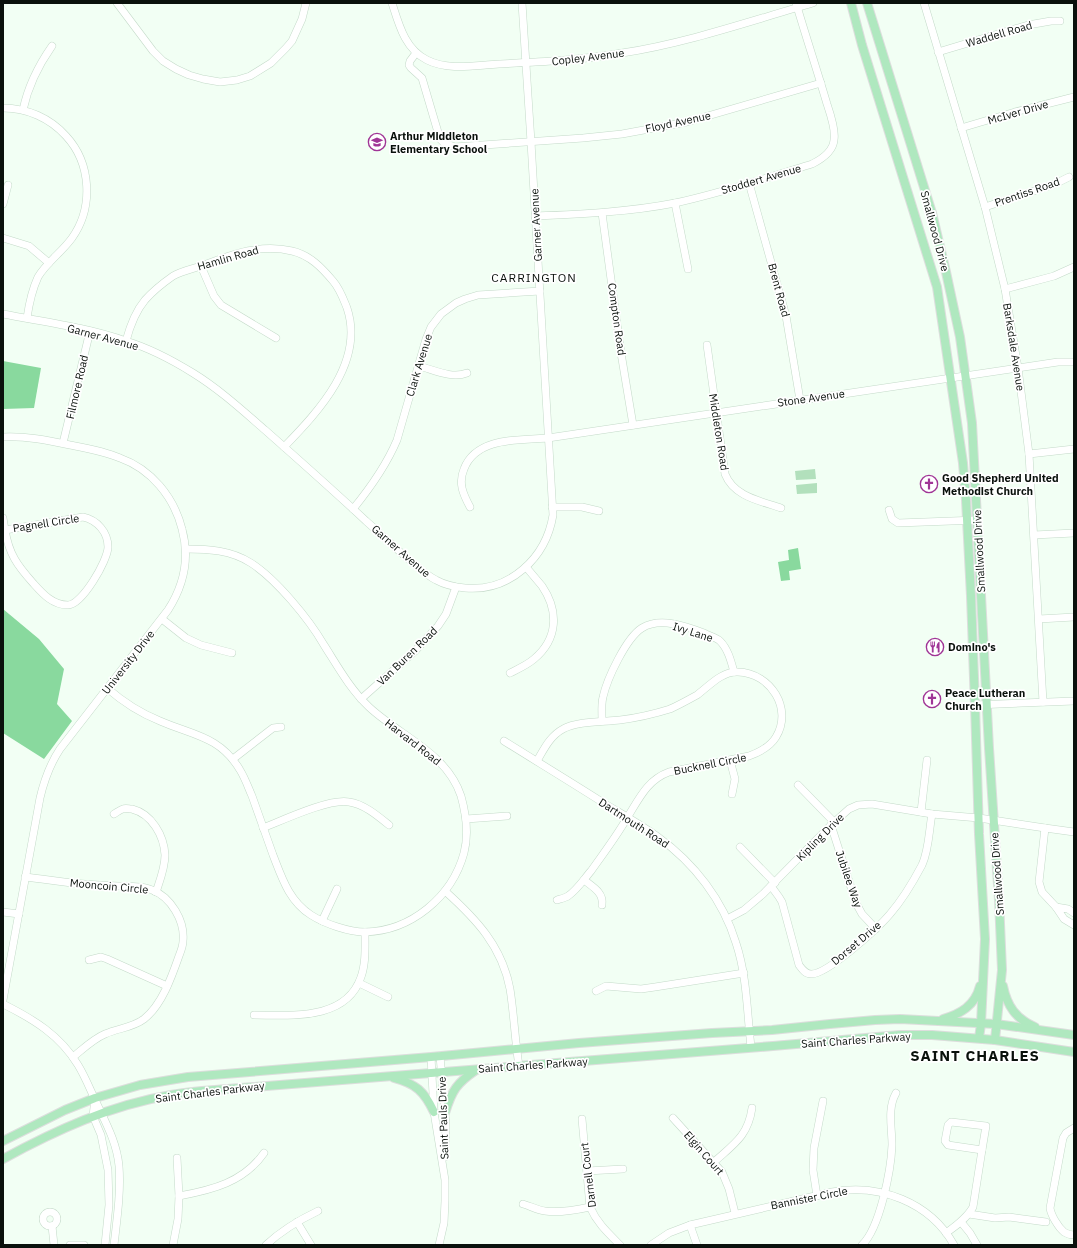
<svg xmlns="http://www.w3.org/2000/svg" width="1077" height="1248" viewBox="0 0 1077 1248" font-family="'IBM Plex Sans',sans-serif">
  <rect width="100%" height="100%" fill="#f2fff4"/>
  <!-- green -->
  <g fill="#b2e0bc">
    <polygon points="815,469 816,479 796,480 795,471"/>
    <polygon points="817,483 817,493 797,494 796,485"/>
  </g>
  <!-- forest -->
  <g fill="#89d99e">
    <polygon points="3,361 41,368 34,408 3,409"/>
    <polygon points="798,548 801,569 789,571 790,580 781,581 778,562 789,560 788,550"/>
    <polygon points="3,609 39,639 64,669 57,704 72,721 44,759 3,733"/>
  </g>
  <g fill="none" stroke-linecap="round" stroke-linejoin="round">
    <defs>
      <g id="minor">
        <polyline points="117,3 153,51 163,61 176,69 189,75 203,79 220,82 237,80 250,76 271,63 286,48 292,41 302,19 306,3"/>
        <path d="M392,3c7,22 13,46 35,57 22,11 49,5 72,4 41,-2 83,-4 123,-11 65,-10 128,-32 191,-50"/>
        <polyline points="924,3 985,207 1005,289 1018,368 1029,454 1043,702"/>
        <polyline points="938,52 1028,25 1051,21 1060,21"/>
        <polyline points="416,53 410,61 409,65 411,68 422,78 440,139 444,143 455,147 583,138 622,134 687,122 821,83"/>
        <path d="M3,108c24,0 47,10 63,28 25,27 28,71 6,102 -10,14 -25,24 -34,39 -6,13 -9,27 -11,41"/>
        <path d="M23,110c5,-24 15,-44 29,-64"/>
        <polyline points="961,128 1015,112 1074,97"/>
        <polyline points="749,183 786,316 800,400"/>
        <polyline points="675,203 688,269"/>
        <polyline points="3,204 8,185"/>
        <polyline points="985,207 1055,184 1069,177"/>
        <polyline points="602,213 621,353 633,425"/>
        <path d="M535,216c47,-2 94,-4 140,-13 46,-10 92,-25 137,-39 10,-5 21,-12 22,-24 2,-10 -4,-27 -7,-36 -10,-34 -21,-67 -31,-101"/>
        <polyline points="3,238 29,246 49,263"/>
        <polyline points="201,266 214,296 221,305 276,338"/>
        <polyline points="1005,289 1054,276 1074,267"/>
        <path d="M3,314c41,8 83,13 123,27 23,7 46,19 67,32 26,16 49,37 72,57 34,30 68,60 101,91 16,14 31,29 48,43 7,6 14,12 22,16 9,5 19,7 29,8 45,4 81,-30 88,-73l-22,-373 -9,-139"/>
        <path d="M126,341c4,-15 9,-29 19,-41 8,-9 18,-17 28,-24 9,-5 19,-7 28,-10 30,-11 59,-23 91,-15 18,4 30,17 41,30 7,8 10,17 14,27 18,54 -28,103 -63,139"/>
        <path d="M707,345l18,129c9,23 36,27 56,34"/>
        <path d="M419,366c15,4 33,13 48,7"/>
        <path d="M3,437c23,-1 44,3 67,8 16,3 34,6 50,13 31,11 54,39 62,71 8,29 2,56 -14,81l-108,139c-10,15 -16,32 -20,49l-37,202"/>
        <polyline points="63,443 90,331"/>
        <polyline points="1029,454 1074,449"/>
        <path d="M470,507c-7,-13 -12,-24 -6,-38 12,-32 55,-29 84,-31l510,-76h16"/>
        <polyline points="552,507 582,507 599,511"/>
        <path d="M353,509c18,-22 33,-43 44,-69l29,-101 5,-12 10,-13 15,-11 9,-4 13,-4 62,-4"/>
        <polyline points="889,510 892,519 898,523 978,520"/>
        <path d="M83,517c14,3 25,15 25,30 0,13 -26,58 -40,58 -16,0 -26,-12 -35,-22 -16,-18 -24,-29 -28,-53z"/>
        <polyline points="3,518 5,530"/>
        <polyline points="1034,535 1074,533"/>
        <polyline points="162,619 186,638 201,645 232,653"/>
        <polyline points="1039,619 1074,617"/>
        <path d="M510,673c8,-4 17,-8 24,-14 24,-20 25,-48 8,-73 -5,-6 -11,-13 -16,-19"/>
        <path d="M107,688c16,14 33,25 53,33 32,14 60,15 80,49 5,8 8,17 12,26 7,20 14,39 21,59 9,23 16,46 38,60 14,9 38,17 54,17 46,-1 87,-35 99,-79 5,-19 2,-39 -3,-57 -14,-43 -61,-60 -92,-89 -19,-18 -31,-40 -45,-62 -15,-26 -48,-66 -73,-82 -20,-13 -43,-14 -65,-14"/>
        <polyline points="361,699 415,651 438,626 446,614 456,587"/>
        <polyline points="975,705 1074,701"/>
        <path d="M602,721c0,-8 -1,-16 1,-24 4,-18 23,-59 39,-69 18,-11 43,-2 62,5 5,3 12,4 16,8 8,8 11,20 14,31"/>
        <path d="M504,741c32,20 65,40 98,61 18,11 38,22 56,35 36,26 65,63 78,106 11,33 11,69 15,104"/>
        <polyline points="233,759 269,731 273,728 281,727"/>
        <polyline points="730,760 735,779 732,794"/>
        <path d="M537,761c7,-12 13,-25 26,-32 14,-8 41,-7 57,-9 16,-2 34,-6 50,-11 9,-4 18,-9 27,-14 12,-9 25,-24 41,-23 33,1 55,37 38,65 -6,10 -16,15 -27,19l-80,16c-22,8 -30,27 -42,46 -11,19 -24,36 -36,53 -7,8 -14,19 -23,25 -3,2 -8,3 -11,4"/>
        <polyline points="798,785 834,822"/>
        <polyline points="921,812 927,760"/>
        <path d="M114,814c3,-2 6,-4 9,-5 2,-1 6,0 9,0 20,5 32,27 33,46 0,13 -5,25 -9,37"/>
        <polyline points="466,819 507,816"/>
        <polyline points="831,825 856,903 862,914 876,929"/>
        <path d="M263,828c20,-8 67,-30 86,-26 15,2 29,14 40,23"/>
        <polyline points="1045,828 1039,882 1042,892 1056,907"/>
        <polyline points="740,847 775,883"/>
        <path d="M25,877c20,2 40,6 60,7 14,1 27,2 40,2 9,1 19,0 27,4 19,7 33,31 31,51 0,5 -2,10 -4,15 -7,20 -17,49 -35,63 -12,9 -26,9 -39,15 -12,5 -22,15 -32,23"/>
        <path d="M584,880c9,7 20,13 18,25"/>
        <path d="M771,886l8,11 3,5 17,63c3,4 6,9 12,9 16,1 68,-47 79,-60 13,-15 23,-32 32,-49 7,-15 7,-35 10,-51"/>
        <path d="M445,891c31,28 57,55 65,98 4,25 5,52 9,77"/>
        <polyline points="3,912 19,914"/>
        <polyline points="1074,913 1068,909 1056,907 1064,919 1074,925"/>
        <polyline points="727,919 744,910 763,894 831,825 849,809 858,805 872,804 932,814 979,818 1045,828 1074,832"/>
        <polyline points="322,921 337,889"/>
        <polyline points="89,960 101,957 107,959 167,986"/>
        <polyline points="359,983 388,997"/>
        <polyline points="596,991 606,986 641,989 655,987 744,973"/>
        <path d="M3,1004c30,15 57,31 75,61 8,13 13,27 20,41 9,19 19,38 21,60 2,26 -2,53 -5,79"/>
        <path d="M254,1015c37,0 92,6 107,-38 5,-14 4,-30 4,-45"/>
        <polyline points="440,1056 446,1125 445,1157"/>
        <polyline points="431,1057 434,1112 445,1180 445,1201 444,1223 439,1245"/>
        <polyline points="95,1099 93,1116 101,1135 108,1170 109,1205 105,1245"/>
        <polyline points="673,1118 722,1172 729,1189 735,1213"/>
        <path d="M582,1119l8,88c7,16 18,26 30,38"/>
        <polygon points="951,1122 986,1126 982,1150 948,1145 945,1141 948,1125"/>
        <path d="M1074,1128l-8,5 -3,5 -13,70c1,7 8,19 14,24 3,2 7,3 10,3"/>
        <path d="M714,1162c20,-18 34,-26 38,-54"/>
        <polyline points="587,1171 623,1169"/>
        <path d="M179,1196c33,-6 65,-14 85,-43"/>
        <polyline points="817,1196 813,1170 814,1148 823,1101"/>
        <path d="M523,1204c7,2 15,6 22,7 14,2 31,-1 45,-4"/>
        <circle cx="50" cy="1219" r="7"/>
        <polyline points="969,1214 995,1218 1009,1217 1046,1222"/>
        <polyline points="297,1222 311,1245"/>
        <polyline points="961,1222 970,1233 977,1245"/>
        <polyline points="690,1225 697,1245"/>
        <polyline points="52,1226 54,1245"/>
        <path d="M946,1233c10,-7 21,-15 27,-26l9,-57"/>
        <polyline points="70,1245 84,1245"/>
        <polyline points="173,1245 178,1219 179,1196 177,1158"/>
        <path d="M266,1245c15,-14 33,-25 52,-34"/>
        <path d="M651,1245l18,-12 21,-8 142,-33c47,-9 98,10 122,53"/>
        <path d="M862,1245c18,-17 29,-75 30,-100 0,-17 -5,-36 4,-52"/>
      </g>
      <g id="major">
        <polyline points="851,3 862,45 937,287 963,463 966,500 971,596 975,705 979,834 985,939 981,1024 979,1038"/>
        <polyline points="867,3 932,213 946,272 960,337 972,423 989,748 999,900 1002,970 995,1040"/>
        <path d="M1003,986c4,20 13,33 32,41"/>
        <path d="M943,1019c17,-5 32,-13 37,-33"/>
        <path d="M394,1078c22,6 30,13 40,34"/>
        <path d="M445,1113c7,-23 12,-30 31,-43"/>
        <polyline points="3,1141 65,1110 95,1098 140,1085 188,1077 431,1057 579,1043 712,1033 772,1030 830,1024 875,1020 900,1019 996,1024 1074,1035"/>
        <path d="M3,1159c53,-29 108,-54 168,-64 10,-2 21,-3 31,-4l571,-45 127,-11h32l63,5 79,12"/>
      </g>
    </defs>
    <!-- minor casing -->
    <use href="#minor" stroke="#c4dac9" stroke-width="8"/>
    <!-- major casing -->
    <use href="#major" stroke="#dddedd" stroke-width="10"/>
    <!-- minor -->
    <use href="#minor" stroke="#fff" stroke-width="7"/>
    <!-- major -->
    <use href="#major" stroke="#afe8bf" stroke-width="8"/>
  </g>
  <!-- icons -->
  <defs>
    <symbol id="school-ring" viewBox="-11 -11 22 22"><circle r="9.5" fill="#fff" stroke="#a03596" stroke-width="1.5"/><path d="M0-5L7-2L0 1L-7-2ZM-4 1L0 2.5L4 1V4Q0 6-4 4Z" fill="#a03596"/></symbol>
    <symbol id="church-ring" viewBox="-11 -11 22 22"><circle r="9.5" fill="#fff" stroke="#a03596" stroke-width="1.5"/><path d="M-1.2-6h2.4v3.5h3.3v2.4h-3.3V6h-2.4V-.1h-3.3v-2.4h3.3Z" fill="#a03596"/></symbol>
    <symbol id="restaurant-ring" viewBox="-11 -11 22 22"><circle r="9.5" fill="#fff" stroke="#a03596" stroke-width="1.5"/><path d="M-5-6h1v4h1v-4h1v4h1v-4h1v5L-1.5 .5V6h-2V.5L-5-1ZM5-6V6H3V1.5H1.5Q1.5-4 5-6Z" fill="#a03596"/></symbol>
  </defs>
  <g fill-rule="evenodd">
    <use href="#school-ring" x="367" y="132" width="20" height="20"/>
    <use href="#church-ring" x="919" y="474" width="20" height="20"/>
    <use href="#restaurant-ring" x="925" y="637" width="20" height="20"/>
    <use href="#church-ring" x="922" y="689" width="20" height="20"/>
  </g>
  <g text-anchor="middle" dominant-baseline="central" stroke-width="3.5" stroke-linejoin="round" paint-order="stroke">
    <!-- street labels -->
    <g font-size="11" fill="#0a110c" stroke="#fff">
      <text transform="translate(999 34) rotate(-16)">Waddell Road</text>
      <text transform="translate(588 57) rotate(-7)">Copley Avenue</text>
      <text transform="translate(1018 112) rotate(-16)">McIver Drive</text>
      <text transform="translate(678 122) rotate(-12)">Floyd Avenue</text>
      <text transform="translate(761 179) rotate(-16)">Stoddert Avenue</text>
      <text transform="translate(1027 192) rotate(-19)">Prentiss Road</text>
      <text transform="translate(536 225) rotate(-93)">Garner Avenue</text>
      <text transform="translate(935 231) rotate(75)">Smallwood Drive</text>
      <text transform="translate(228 258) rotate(-16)">Hamlin Road</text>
      <text transform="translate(779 290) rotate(75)">Brent Road</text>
      <text transform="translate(617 319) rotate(82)">Compton Road</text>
      <text transform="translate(103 337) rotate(15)">Garner Avenue</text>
      <text transform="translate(1014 347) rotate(81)">Barksdale Avenue</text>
      <text transform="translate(419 365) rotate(-73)">Clark Avenue</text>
      <text transform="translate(77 387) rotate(-77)">Filmore Road</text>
      <text transform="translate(811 398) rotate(-8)">Stone Avenue</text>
      <text transform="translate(719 432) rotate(81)">Middleton Road</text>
      <text transform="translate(46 523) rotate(-9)">Pagnell Circle</text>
      <text transform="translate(401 551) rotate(41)">Garner Avenue</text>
      <text transform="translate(979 551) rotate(-93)">Smallwood Drive</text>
      <text transform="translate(693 632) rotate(18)">Ivy Lane</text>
      <text transform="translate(407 656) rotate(-44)">Van Buren Road</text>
      <text transform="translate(128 662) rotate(-52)">University Drive</text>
      <text transform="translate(413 742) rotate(38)">Harvard Road</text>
      <text transform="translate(710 764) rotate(-11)">Bucknell Circle</text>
      <text transform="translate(634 823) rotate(33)">Dartmouth Road</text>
      <text transform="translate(820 837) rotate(-45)">Kipling Drive</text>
      <text transform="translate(997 874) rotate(-94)">Smallwood Drive</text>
      <text transform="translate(849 879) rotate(71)">Jubilee Way</text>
      <text transform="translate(109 886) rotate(5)">Mooncoin Circle</text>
      <text transform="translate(856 943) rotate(-40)">Dorset Drive</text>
      <text transform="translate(856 1040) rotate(-4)">Saint Charles Parkway</text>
      <text transform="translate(533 1065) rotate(-4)">Saint Charles Parkway</text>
      <text transform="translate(210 1092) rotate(-7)">Saint Charles Parkway</text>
      <text transform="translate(443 1118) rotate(-92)">Saint Pauls Drive</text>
      <text transform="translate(704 1153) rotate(49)">Elgin Court</text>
      <text transform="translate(588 1175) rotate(-97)">Darnell Court</text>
      <text transform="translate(809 1198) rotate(-11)">Bannister Circle</text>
    </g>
    <!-- poi labels -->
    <g font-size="11" font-weight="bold" fill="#0a110c" stroke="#fff" text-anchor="start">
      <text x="390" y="136">Arthur Middleton<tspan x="390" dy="13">Elementary School</tspan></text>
      <text x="942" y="478">Good Shepherd United<tspan x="942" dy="13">Methodist Church</tspan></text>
      <text x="948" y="647">Domino's</text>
      <text x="945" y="693">Peace Lutheran<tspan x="945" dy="13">Church</tspan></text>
    </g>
    <!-- neighbourhood labels -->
    <g font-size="12" letter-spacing="1" fill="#0a110c" stroke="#fff">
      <text x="534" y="277">CARRINGTON</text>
    </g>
    <!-- district labels -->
    <g font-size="15" font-weight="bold" letter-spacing="1" fill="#0a110c" stroke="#fff">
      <text x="975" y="1055">SAINT CHARLES</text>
    </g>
  </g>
  <!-- border -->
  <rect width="1077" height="1248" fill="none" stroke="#0a110c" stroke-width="8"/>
</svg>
